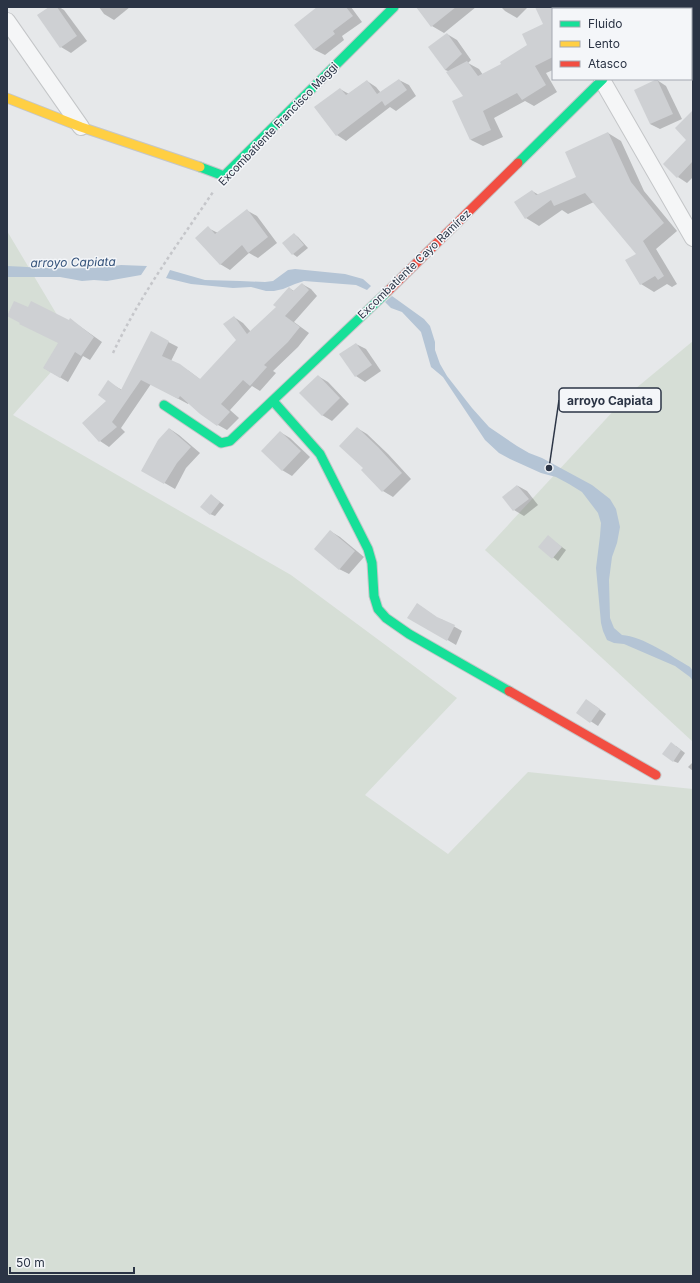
<svg xmlns="http://www.w3.org/2000/svg" width="700" height="1283" viewBox="0 0 700 1283" font-family="Inter,sans-serif">
  <rect width="100%" height="100%" fill="#e6e8ea"/>
  <!-- green -->
  <g fill="#d6ded6">
    <polygon points="7,231 75,345 13,415 291,575 457,698 365,795 448,854 528,772 693,789 693,1276 7,1276"/>
    <polygon points="693,341 693,742 485,550 629,394"/>
  </g>
  <!-- water -->
  <g fill="#b4c4d5">
    <path d="M121,265l26,1 -6,9 -34,6 -13,-1 -12,1 -22,-4h-53v-11c37,2 76,5 114,-1z"/>
    <polygon points="295,269 345,274 363,279 371,286 367,290 356,285 304,281 295,284 283,289 274,291 266,291 251,287 233,288 191,284 166,278 170,270 205,280 240,281 265,282 273,281 288,270"/>
    <path d="M392,296l32,23 6,7 5,16v8l5,14 7,12 25,32 17,19 28,19 12,7 13,5 50,27 18,14 6,10 4,18 -3,16 -5,14 -3,23 1,38 4,10 8,7c20,1 51,22 68,32l3,4v10l-3,-4 -15,-11 -51,-22 -10,-1 -7,-3 -4,-9 -2,-8 -5,-55 4,-32 1,-13 -3,-10 -16,-21 -13,-8 -13,-7 -15,-4 -31,-14 -11,-6 -14,-13 -42,-63 -12,-10 -10,-35 -19,-20 -11,-4 -6,-6z"/>
  </g>
  <!-- shadow -->
  <g fill="#0003">
    <polygon points="50,7 59,7 64,10 87,41 71,53 61,47"/>
    <polygon points="99,7 130,7 114,20 104,14"/>
    <polygon points="319,7 351,7 362,22 342,36 344,40 325,55 315,50 296,26"/>
    <polygon points="417,7 479,7 477,8 476,7 444,33 432,26"/>
    <polygon points="501,7 528,7 517,18 505,11"/>
    <polygon points="536,7 572,7 572,9 553,9 553,70 546,73 557,92 534,106 525,101 494,118 503,137 483,146 471,140 465,96 448,71 445,70 447,34 457,40 471,60 468,63 479,69 483,75 502,65 529,46 544,24"/>
    <polygon points="579,7 612,7 613,9 575,9"/>
    <polygon points="693,19 693,70 691,69 691,20"/>
    <polygon points="399,80 409,85 416,96 396,111 390,107 346,141 337,135 340,89 349,94 367,81 376,87 381,93"/>
    <polygon points="657,80 666,86 682,119 660,129 650,124"/>
    <polygon points="693,111 693,177 687,183 678,177 689,139"/>
    <polygon points="608,133 621,141 644,191 677,231 656,249 677,284 672,287 667,284 654,292 641,284 637,254 594,202 568,214 562,210 539,226 526,218 532,191 539,195 578,178"/>
    <polygon points="248,211 257,216 277,243 258,258 249,253 230,270 220,264 208,228 218,233"/>
    <polygon points="294,234 298,237 308,248 297,257 293,254"/>
    <polygon points="302,284 311,289 317,296 294,322 309,333 298,347 273,371 276,373 260,391 252,386 230,410 239,418 227,430 218,425 189,402 188,404 151,384 121,428 125,432 109,447 100,441 83,423 108,400 108,382 122,390 151,333 178,347 171,361 189,371 201,380 237,340 234,317 243,323 251,332 277,307 289,288 294,291"/>
    <polygon points="28,309 78,325 102,342 90,360 83,356 68,382 44,368 59,343"/>
    <polygon points="356,344 366,349 381,371 365,382 356,376"/>
    <polygon points="318,376 328,382 349,404 332,421 322,415"/>
    <polygon points="357,428 367,434 388,454 411,479 393,497 383,491 362,470 364,468"/>
    <polygon points="170,429 179,435 200,453 186,468 175,489 142,470"/>
    <polygon points="280,432 290,438 310,457 292,476 282,470"/>
    <polygon points="518,486 527,491 538,505 524,516 514,510"/>
    <polygon points="215,498 224,505 215,516 210,514"/>
    <polygon points="330,531 340,537 364,557 349,574 339,569"/>
    <polygon points="548,537 566,550 558,561 540,547"/>
    <polygon points="409,617 441,619 462,631 456,645"/>
    <polygon points="594,705 606,714 598,726 578,713"/>
    <polygon points="676,746 685,753 678,763 673,761"/>
    <polygon points="693,762 693,771 688,767"/>
  </g>
  <!-- building -->
  <g fill="#ced0d3">
    <polygon points="49,7 57,7 77,36 60,48 37,15"/>
    <polygon points="317,7 346,7 353,16 333,31 335,34 314,50 294,25"/>
    <polygon points="416,7 456,7 431,27"/>
    <polygon points="535,7 553,7 553,57 535,66 546,85 522,100 517,93 483,111 491,130 470,140 452,101 463,96 446,72 467,61 478,76 501,64 500,62 527,45 522,34 543,24"/>
    <polygon points="447,33 462,54 445,70 428,47"/>
    <polygon points="399,79 407,90 385,106 382,101 336,136 314,107 340,88 346,95 367,80 377,94"/>
    <polygon points="657,79 673,114 650,124 634,90"/>
    <polygon points="693,110 693,161 677,178 663,164 686,140 675,128"/>
    <polygon points="608,132 631,182 664,223 643,241 664,276 658,280 655,276 640,285 625,260 636,254 585,193 554,206 551,200 525,219 514,202 532,190 536,195 576,177 565,152"/>
    <polygon points="247,209 268,237 248,253 242,245 220,265 195,238 208,226 215,234"/>
    <polygon points="294,233 304,245 292,255 282,243"/>
    <polygon points="302,283 309,290 285,316 300,327 288,342 264,365 267,367 250,386 243,380 221,404 230,412 217,426 200,414 180,396 178,399 141,380 112,422 117,427 99,442 82,423 106,401 98,395 108,380 121,390 151,331 169,341 162,356 180,364 200,379 236,340 223,324 234,316 247,334 276,307 273,305 289,287 293,291"/>
    <polygon points="14,301 28,307 31,301 69,320 70,318 94,337 81,356 75,352 60,378 43,368 58,343 19,324 20,323 7,316"/>
    <polygon points="356,343 372,365 355,377 339,354"/>
    <polygon points="318,375 340,398 322,416 299,393"/>
    <polygon points="357,427 378,447 402,473 382,492 361,470 363,468 339,446"/>
    <polygon points="169,428 191,447 177,463 164,484 141,471 158,440"/>
    <polygon points="280,431 301,451 282,471 261,451"/>
    <polygon points="517,485 529,499 513,511 502,497"/>
    <polygon points="211,494 220,502 210,515 200,507"/>
    <polygon points="330,530 355,551 339,570 314,549"/>
    <polygon points="548,535 562,547 552,559 538,547"/>
    <polygon points="417,603 437,617 455,625 447,641 407,618"/>
    <polygon points="586,699 600,709 590,723 576,713"/>
    <polygon points="671,742 681,750 673,762 662,754"/>
  </g>
  <g fill="none" stroke-linecap="round" stroke-linejoin="round">
    <defs>
      <g id="street">
        <polyline points="7,21 81,127"/>
        <polyline points="602,80 693,238"/>
      </g>
      <g id="fast">
        <polyline points="631,7 632,9"/>
        <polyline points="518,163 603,79"/>
        <polyline points="200,167 224,176 394,7"/>
        <polyline points="273,401 320,454 368,549 372,563 374,596 378,609 386,618 409,634 509,691"/>
        <polyline points="164,405 221,443 230,441 387,292"/>
      </g>
      <polyline id="slow" points="7,98 81,127 200,167"/>
      <g id="jam">
        <polyline points="666,9 668,7"/>
        <polyline points="387,292 518,163"/>
        <polyline points="509,691 656,775"/>
      </g>
    </defs>
    <!-- street casing -->
    <use href="#street" stroke="#c4c6c8" stroke-width="18"/>
    <!-- fast casing -->
    <use href="#fast" stroke="#c4c6c8" stroke-width="11"/>
    <!-- slow casing -->
    <use href="#slow" stroke="#c4c6c8" stroke-width="11"/>
    <!-- jam casing -->
    <use href="#jam" stroke="#c4c6c8" stroke-width="11"/>
    <!-- path -->
    <path stroke="#c5c6ca" stroke-width="2.5" stroke-dasharray="3 3" stroke-linecap="butt" d="M113,353c27,-58 65,-109 100,-161"/>
    <!-- street -->
    <use href="#street" stroke="#f5f6f7" stroke-width="16"/>
    <!-- fast -->
    <use href="#fast" stroke="#16e098" stroke-width="9"/>
    <!-- slow -->
    <use href="#slow" stroke="#ffcf43" stroke-width="9"/>
    <!-- jam -->
    <use href="#jam" stroke="#f24e42" stroke-width="9"/>
  </g>
  <g text-anchor="middle" dominant-baseline="central" stroke-width="3" stroke-linejoin="round" paint-order="stroke">
    <!-- street labels -->
    <g font-size="11" fill="#2b3445" stroke="#f4f6f9">
      <text transform="translate(278 124) rotate(-46)">Excombatiente Francisco Maggi</text>
      <text transform="translate(414 264) rotate(-44)">Excombatiente Cayo Ramírez</text>
    </g>
    <!-- water labels -->
    <g font-size="12" font-style="italic" fill="#34527a" stroke="#f4f6f9">
      <text transform="translate(73 262) rotate(-1)">arroyo Capiata</text>
    </g>
  </g>
  <!-- callouts -->
  <path fill="none" stroke="#2b3445" stroke-width="1.5" d="M549 468L559 400"/>
  <circle fill="#2b3445" stroke="#f4f6f9" stroke-width="1.5" cx="549" cy="468" r="4"/>
  <rect fill="#f4f6f9" stroke="#2b3445" stroke-width="1.5" x="559" y="388" width="102" height="24" rx="4"/>
  <g font-size="12" text-anchor="middle" font-weight="bold" fill="#2b3445">
    <text x="610" y="405">arroyo Capiata</text>
  </g>
  <!-- border -->
  <rect width="700" height="1283" fill="none" stroke="#2b3445" stroke-width="16"/>
  <!-- legend -->
  <rect x="552" y="8" width="140" height="72" fill="#f4f6f9" stroke="#a4a8b1"/>
  <rect x="560" y="21" width="20" height="6" fill="#16e098" stroke="#a4a8b1"/>
  <text x="588" y="28" font-size="12" fill="#2b3445">Fluido</text>
  <rect x="560" y="41" width="20" height="6" fill="#ffcf43" stroke="#a4a8b1"/>
  <text x="588" y="48" font-size="12" fill="#2b3445">Lento</text>
  <rect x="560" y="61" width="20" height="6" fill="#f24e42" stroke="#a4a8b1"/>
  <text x="588" y="68" font-size="12" fill="#2b3445">Atasco</text>
  <!-- scale -->
  <path d="M10 1267v6h124v-6" fill="none" stroke="#2b3445" stroke-width="2"/>
  <text x="16" y="1267" font-size="12" fill="#2b3445" stroke="#f4f6f9" stroke-width="3" paint-order="stroke">50 m</text>
</svg>
